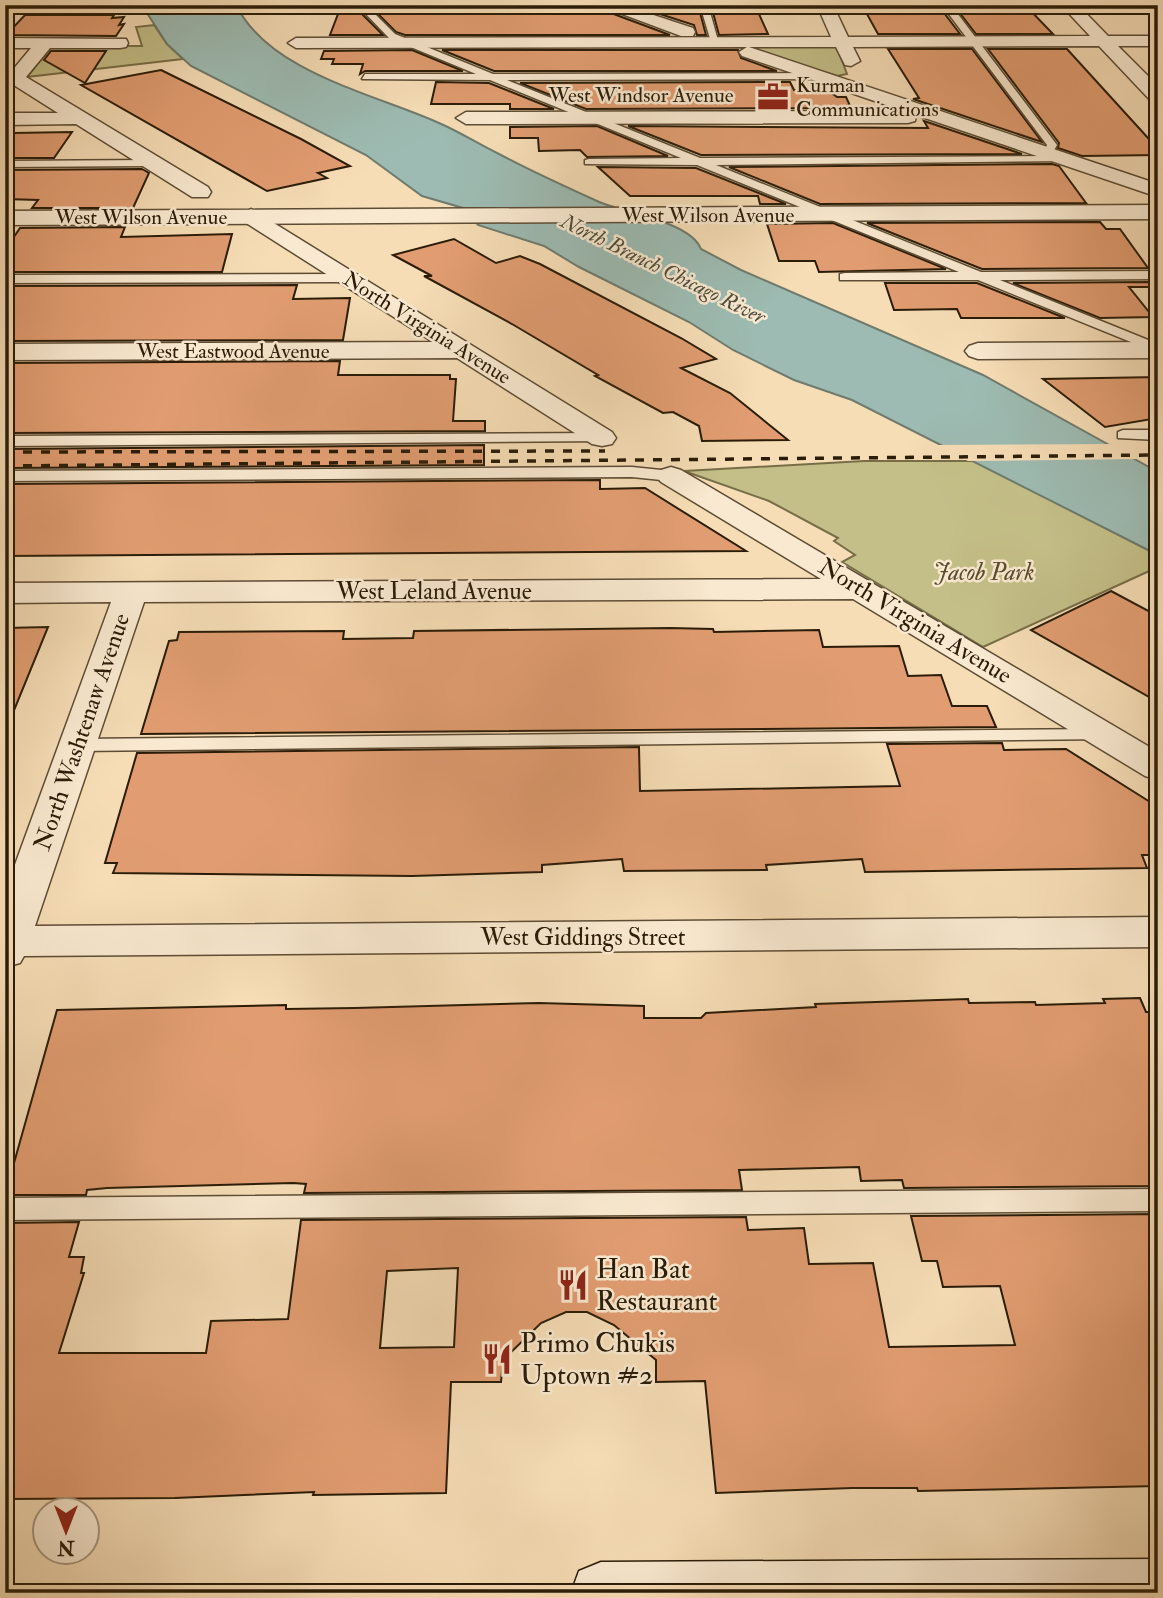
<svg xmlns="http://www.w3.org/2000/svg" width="1163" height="1598" viewBox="0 0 1163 1598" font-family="'IM FELL Double Pica',serif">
  <rect width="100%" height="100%" fill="#f6ddb6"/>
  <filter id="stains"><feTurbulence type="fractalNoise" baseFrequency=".00286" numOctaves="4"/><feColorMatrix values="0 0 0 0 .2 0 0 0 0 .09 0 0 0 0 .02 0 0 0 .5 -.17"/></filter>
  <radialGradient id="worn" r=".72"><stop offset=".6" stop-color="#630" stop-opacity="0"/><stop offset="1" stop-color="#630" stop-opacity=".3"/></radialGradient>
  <!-- green -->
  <g fill="#c4bf88" stroke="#776e48" stroke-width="2">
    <polygon points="154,25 167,44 183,59 27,77 52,46 142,46 136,27"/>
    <polygon points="738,45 833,45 837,47 847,74 837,76"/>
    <polygon points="864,461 975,461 1158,555 1158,567 983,647 842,562 855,555 834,541 838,538 769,501 684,471"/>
  </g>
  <!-- water -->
  <path fill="#9dbbb2" stroke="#6f7b6e" stroke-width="2" d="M149,5h87c34,68 139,89 203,118 21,9 41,22 62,32 30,16 65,32 96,46 26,12 93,20 104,48l40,21 242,105 175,97v83l-306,-155 -58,-20 -61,-30 -44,-28 -110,-55 -35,-21 -66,-21 -15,-17 -41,-12 -56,-41 -175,-89 -24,-22 -20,-31z"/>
  <!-- pier -->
  <polygon fill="#f6ddb6" points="1110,444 1139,459 968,461 936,445"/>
  <!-- building -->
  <g fill="#e19d71" stroke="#2a1c08" stroke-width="2" fill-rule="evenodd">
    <polygon points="632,5 698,5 706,35 697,35 694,25"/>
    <polygon points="711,5 755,5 768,34 719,35"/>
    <polygon points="862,5 938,5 960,34 878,34"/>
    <polygon points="1002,7 1027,7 1053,34 976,34 956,8"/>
    <polygon points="611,13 670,35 405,35 396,32 378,14"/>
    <polygon points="338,14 362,14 383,35 330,35"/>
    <polygon points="25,15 114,15 112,18 124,17 119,25 124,24 116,36 6,35"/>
    <polygon points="888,49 972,49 1042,142 913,99 919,98"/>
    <polygon points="988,49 1067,49 1158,149 1158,155 1082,156 1058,148 1059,143"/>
    <polygon points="412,50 463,71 365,71 360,74 363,64 332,64 334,59 321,59 324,51"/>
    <polygon points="442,50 738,50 741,58 777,71 494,71"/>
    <polygon points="51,51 106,51 85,83 44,60"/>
    <polygon points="161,70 301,139 350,166 318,173 327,178 267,191 81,85"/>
    <polygon points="436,82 489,83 554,109 510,109 510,104 431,104"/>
    <polygon points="790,82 794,90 829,91 837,97 846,97 851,108 586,109 520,83"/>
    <polygon points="924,121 1022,154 701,155 628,126 928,128"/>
    <polygon points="597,126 668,156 587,157 580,150 539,151 538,138 510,138 510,127"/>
    <polygon points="72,132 54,158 5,158 5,144 13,133"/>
    <polygon points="1052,164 1059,166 1086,203 820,204 729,167"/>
    <polygon points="598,167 696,168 786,204 760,204 758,196 630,196"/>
    <polygon points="142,169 149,173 133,208 32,208 38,200 5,199 5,170"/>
    <polygon points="1100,222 1106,229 1120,229 1148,268 982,269 867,223"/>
    <polygon points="833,223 946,269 819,272 815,261 779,261 767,224"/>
    <polygon points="125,227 121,237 232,234 222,272 5,272 5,250 20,228"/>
    <polygon points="454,239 496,263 520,256 540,264 681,338 716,359 681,368 730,393 788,440 702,441 699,426 673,412 663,413 595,376 598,375 512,324 424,276 432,276 393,255"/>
    <polygon points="1148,282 1152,287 1129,287 1153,317 1100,318 1013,283"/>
    <polygon points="885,283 977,283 1065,318 961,318 957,309 894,310"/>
    <polygon points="297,285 293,299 350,298 343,340 5,341 5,286"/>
    <polygon points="340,361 338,375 450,375 450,379 456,379 453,421 485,421 485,431 5,433 5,363"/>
    <polygon points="1158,377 1158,418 1105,427 1043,379"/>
    <polygon points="484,445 484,465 5,468 5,449"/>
    <polygon points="600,480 600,489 645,488 746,551 5,556 5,484"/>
    <polygon points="1111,591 1158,616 1158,702 1031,630"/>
    <polygon points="48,627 6,730 5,729 5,628"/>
    <polygon points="670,628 713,629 714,632 819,630 823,647 899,646 908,676 941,675 952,706 987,706 996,727 141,734 169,641 177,640 179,632 344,631 343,639 413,638 414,631"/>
    <polygon points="1002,743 1004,750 1066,749 1158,807 1158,855 1142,855 1147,868 865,872 862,859 766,865 767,870 624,871 622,859 542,865 542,872 412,876 113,873 117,863 105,863 137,753 639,747 640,791 900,786 887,744"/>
    <polygon points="1140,998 1146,1012 1158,1012 1158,1186 904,1188 902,1180 861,1181 859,1167 739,1170 742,1190 304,1193 306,1184 293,1183 107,1188 87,1190 86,1195 5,1195 57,1010 286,1005 286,1009 355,1008 539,1003 644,1006 644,1018 701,1018 706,1013 816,1007 815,1004 968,999 969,1003 1035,1002 1036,1005 1105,1003 1103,999"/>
    <path d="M1158,1214v272l-240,5 -1,-3h-65l-136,5 -11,-112 -49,1v-22l-42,-35 -27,-13h-21l-25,11 -38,37 -2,22h-50l-5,111 -133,2 1,-3 -139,6 -170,1v-276l74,-1 -10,35h15l-3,16h3l-25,80h147l5,-32 77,-2 13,-99 445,-3 2,13 56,-2 5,36 64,-1 16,84 126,-2 -15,-59 -57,1 -6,-26h-15l-11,-45zM458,1268l-4,79 -74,1 7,-77z"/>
  </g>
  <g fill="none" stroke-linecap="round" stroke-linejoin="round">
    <defs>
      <g id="service">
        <polygon points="614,5 617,10 372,11 395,34 493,74 821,73 826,76 821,79 507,80 700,158 1047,156 1044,153 1047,145 942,5 951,5 1057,145 1051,156 1070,157 1070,161 716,165 981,272 1158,271 1158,279 1000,280 1158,344 1158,353 978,280 840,280 840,274 845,273 959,272 697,165 585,164 585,160 589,159 681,158 490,80 362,79 365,74 476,74 389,38 363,11 270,11 266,8 270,5"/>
        <polygon points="700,5 708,5 719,44 711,42"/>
        <polygon points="5,6 117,6 121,9 117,12 5,12"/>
        <polygon points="5,161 151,160 157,163 151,166 5,167"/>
        <polygon points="5,275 348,274 354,278 348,282 5,283"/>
        <polygon points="1123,430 1158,430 1158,440 1118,438 1118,432"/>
        <polygon points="602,433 607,435 607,441 5,446 5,436"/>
        <polygon points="632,467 671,471 679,476 671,481 632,477 5,481 5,471"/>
        <polygon points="1102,729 1112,735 1109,739 78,751 68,745 78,739"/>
        <polygon points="1158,1189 1158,1211 5,1220 5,1198"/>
      </g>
      <g id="minor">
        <polygon points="598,5 623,5 693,28 695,32 693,36 681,36"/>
        <polygon points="817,5 833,5 848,37 1090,36 1061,5 1078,5 1108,36 1158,36 1158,46 1118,46 1158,86 1158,102 1151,101 1099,46 853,47 860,61 851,66 845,65 836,47 749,47 1158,184 1158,197 916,115 915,121 908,123 466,124 456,118 466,112 904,111 742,56 739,52 747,47 296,48 288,43 296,38 831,37"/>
        <polygon points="5,38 126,39 128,43 126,47 120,48 50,48 26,77 208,187 211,192 208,197 192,197 76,124 5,125 5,113 58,113 9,82 6,78 31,48 5,48"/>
        <polygon points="251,209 612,432 616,438 612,444 602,446 592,444 457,358 5,360 5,344 433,342 243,221 240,216"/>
        <polygon points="1158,342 1158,358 978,359 969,356 965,351 969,346 978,343"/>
        <polygon points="671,467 681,470 1158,752 1158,780 1145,776 853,599 144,602 35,926 1158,917 1158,947 24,956 20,963 5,967 5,892 111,602 5,603 5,583 821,579 661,482 656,476 661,470"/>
      </g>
      <polygon id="tertiary" points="1158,205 1158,219 5,225 5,211"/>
      <polygon id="secondary" points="1158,1559 1158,1593 571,1593 579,1571 601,1562"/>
    </defs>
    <!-- service casing -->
    <use href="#service" stroke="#5d4c34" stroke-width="3"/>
    <!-- minor casing -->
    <use href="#minor" stroke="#5d4c34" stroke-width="3"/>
    <!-- tertiary casing -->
    <use href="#tertiary" stroke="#5d4c34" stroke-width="3"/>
    <!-- secondary casing -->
    <use href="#secondary" stroke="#2a1c08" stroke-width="3"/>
    <!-- service -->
    <use href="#service" fill="#f9e9d0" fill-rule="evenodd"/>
    <!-- minor -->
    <use href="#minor" fill="#f9e9d0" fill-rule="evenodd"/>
    <!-- tertiary -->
    <use href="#tertiary" fill="#f9e9d0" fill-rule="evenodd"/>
    <!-- secondary -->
    <use href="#secondary" fill="#f9e9d0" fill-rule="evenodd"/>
    <!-- rail -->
    <g stroke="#2a1c08" stroke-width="3.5" stroke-dasharray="9 9" stroke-linecap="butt">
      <polyline points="5,452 605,451"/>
      <polyline points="5,466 1158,455"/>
    </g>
  </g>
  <!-- icons -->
  <defs>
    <symbol id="office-bare" viewBox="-9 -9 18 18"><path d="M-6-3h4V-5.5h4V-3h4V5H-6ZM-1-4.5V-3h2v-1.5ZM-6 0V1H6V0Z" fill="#8f2418" stroke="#f9e9d0" stroke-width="2.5" paint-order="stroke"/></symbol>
    <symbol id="restaurant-bare" viewBox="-9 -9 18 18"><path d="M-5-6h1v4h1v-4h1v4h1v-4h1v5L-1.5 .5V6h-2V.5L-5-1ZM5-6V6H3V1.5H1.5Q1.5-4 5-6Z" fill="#8f2418" stroke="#f9e9d0" stroke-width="2.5" paint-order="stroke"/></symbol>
  </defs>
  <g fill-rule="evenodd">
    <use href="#office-bare" x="751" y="75" width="44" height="44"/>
    <use href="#restaurant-bare" x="551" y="1263" width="44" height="44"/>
    <use href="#restaurant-bare" x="475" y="1337" width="44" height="44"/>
  </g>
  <g text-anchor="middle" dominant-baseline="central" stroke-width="5" stroke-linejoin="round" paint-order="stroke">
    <!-- far-poi labels -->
    <g font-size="21" fill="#2a1c08" stroke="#f9e9d0" text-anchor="start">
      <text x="796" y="85">Kurman<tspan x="796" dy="24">Communications</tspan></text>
    </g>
    <!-- far-street labels -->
    <g font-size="21" fill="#2a1c08" stroke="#f9e9d0">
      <text x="641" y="95">West Windsor Avenue</text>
      <text x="708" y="215">West Wilson Avenue</text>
      <text x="141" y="217">West Wilson Avenue</text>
      <text transform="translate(427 328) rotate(32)">North Virginia Avenue</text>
      <text x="233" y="351">West Eastwood Avenue</text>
    </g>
    <!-- far-water labels -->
    <g font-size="21" font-style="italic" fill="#4c4c3b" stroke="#f9e9d0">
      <text transform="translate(663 269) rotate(26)">North Branch Chicago River</text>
    </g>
    <!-- park labels -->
    <g font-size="24" font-style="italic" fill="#584d2e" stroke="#f9e9d0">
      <text x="984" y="572">Jacob Park</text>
    </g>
    <!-- street labels -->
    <g font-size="24" fill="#2a1c08" stroke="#f9e9d0">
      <text x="434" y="591">West Leland Avenue</text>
      <text transform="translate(915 621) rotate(31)">North Virginia Avenue</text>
      <text transform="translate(82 732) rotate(-71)">North Washtenaw Avenue</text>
      <text x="583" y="937">West Giddings Street</text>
    </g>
    <!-- near-poi labels -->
    <g font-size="28" fill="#2a1c08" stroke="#f9e9d0" text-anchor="start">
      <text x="596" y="1269">Han Bat<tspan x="596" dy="32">Restaurant</tspan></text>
      <text x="520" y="1343">Primo Chukis<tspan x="520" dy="32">Uptown #2</tspan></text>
    </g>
  </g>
  <!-- margin -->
  <rect width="1163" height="1598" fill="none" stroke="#f6ddb6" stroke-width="28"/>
  <rect x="7" y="7" width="1149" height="1584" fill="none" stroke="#2a1c08" stroke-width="3.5"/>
  <rect x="14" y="14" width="1135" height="1570" fill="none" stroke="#2a1c08" stroke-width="2"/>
  <!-- north arrow -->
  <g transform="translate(66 1531) rotate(180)"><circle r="33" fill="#f9e9d0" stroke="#a69780" stroke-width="2"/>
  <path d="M0-5L12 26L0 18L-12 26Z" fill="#8f2418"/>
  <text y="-10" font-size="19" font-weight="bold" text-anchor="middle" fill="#2a1c08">N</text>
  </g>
  <rect width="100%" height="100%" filter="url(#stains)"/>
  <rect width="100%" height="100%" fill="url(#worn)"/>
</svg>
